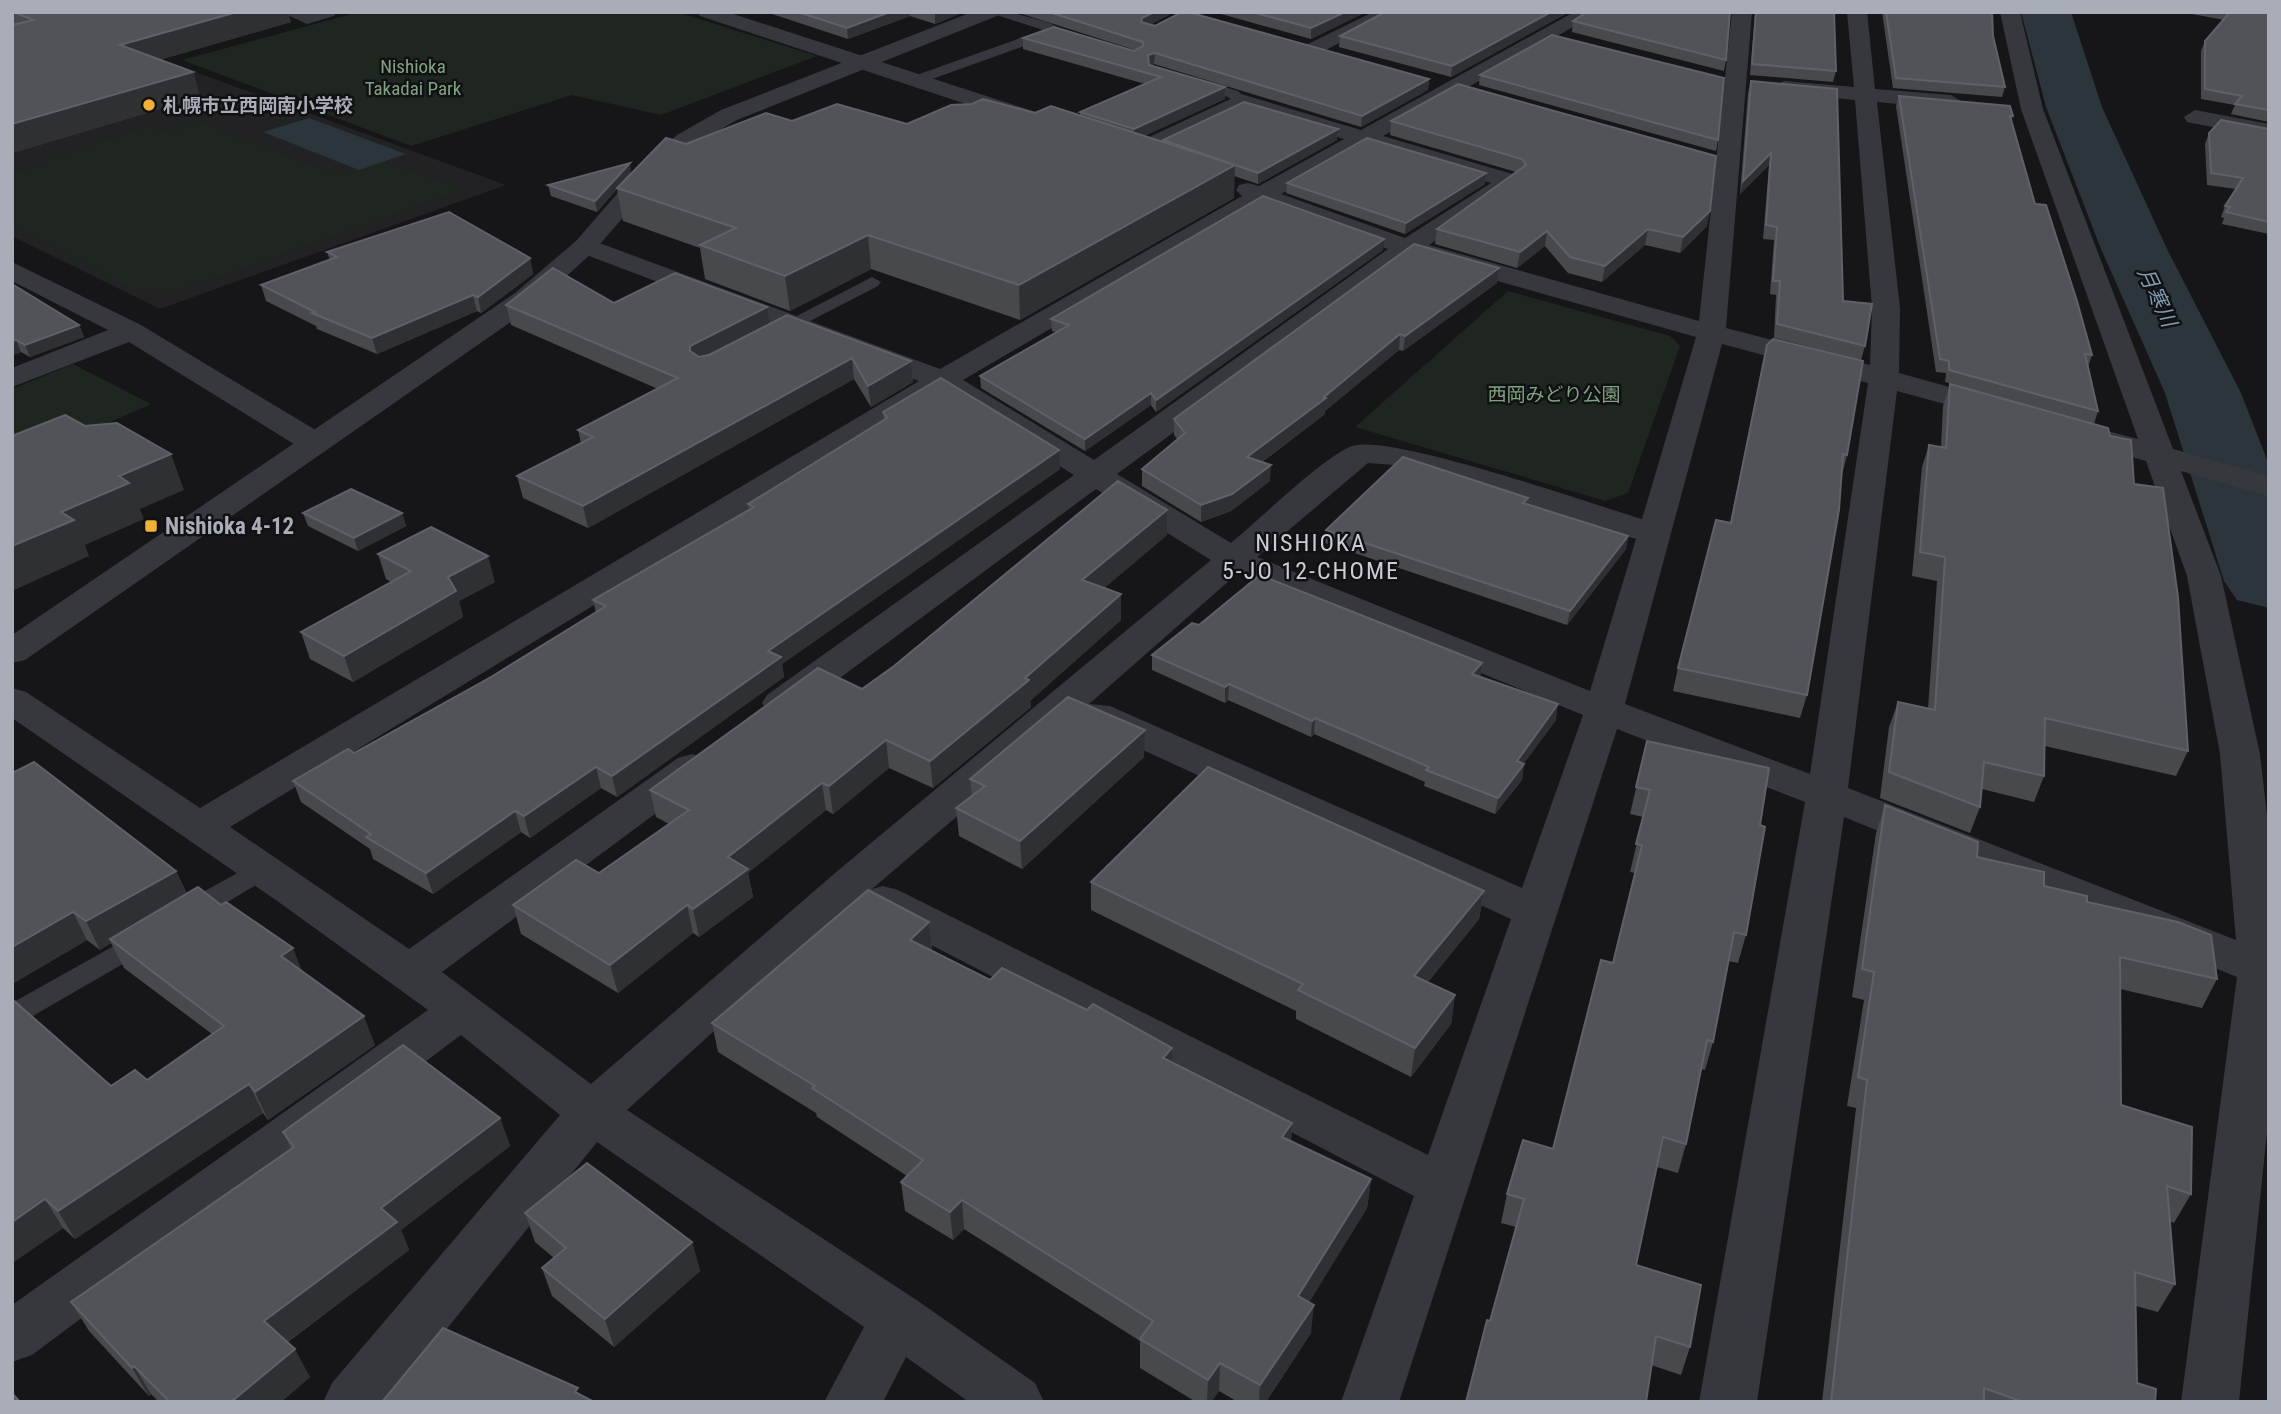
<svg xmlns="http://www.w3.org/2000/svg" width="2281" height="1414" viewBox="0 0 2281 1414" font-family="'Roboto Condensed','Noto Sans JP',sans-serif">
  <rect width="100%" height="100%" fill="#161618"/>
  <!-- built -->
  <polygon fill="#222225" points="44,17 506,185 160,309 12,236 12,25"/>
  <!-- green -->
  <g fill="#1e261f">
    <polygon points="359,12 677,12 817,56 661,115 572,95 411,146 182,60"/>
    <polygon points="198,121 335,174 376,160 465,189 184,290 131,289 12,226 12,173 148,126 169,131"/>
    <polygon points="1508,291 1670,336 1680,346 1628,493 1605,501 1355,427"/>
    <polygon points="73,364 151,404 12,466 12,389"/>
  </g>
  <!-- water -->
  <polygon fill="#2c353c" points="309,118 406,154 359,170 263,132"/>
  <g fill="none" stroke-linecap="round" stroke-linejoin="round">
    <!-- river -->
    <polygon fill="#2c353c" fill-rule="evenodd" points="2021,12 2071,12 2102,107 2167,249 2241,393 2269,465 2269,608 2237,600 2224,581 2165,393 2101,249 2046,107"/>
    <!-- service -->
    <g fill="#37383d" fill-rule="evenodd">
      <polygon points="987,12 1009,12 1047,22 1087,41 1081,45 1052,36 921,83 911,83 911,77 1043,30"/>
      <polygon points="1194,78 1238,91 1248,101 1236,104 1228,97 1189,85 1187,82"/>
      <polygon points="872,277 881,282 878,286 779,337 773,338 764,333"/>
      <polygon points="263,859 273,861 277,868 273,875 194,922 184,925 174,922 170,915 174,908"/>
      <polygon points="144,929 154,932 158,939 154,946 12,1028 12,1003"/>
    </g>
    <!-- minor -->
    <g fill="#37383d" fill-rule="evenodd">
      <polygon points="281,12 337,12 334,16 307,24"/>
      <polygon points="697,12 727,12 1036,112 1039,117 1028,124 1020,122 700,16"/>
      <polygon points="1373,12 1399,12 1320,53 1306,53 1303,49 1306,45"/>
      <path d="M1574,12h25l-216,124 136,40 3,5 -93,64 270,76 33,-309h20l-26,316 144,37 2,-57 -17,-208 -71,-7 -11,-6 11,-6 70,6 -7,-75h20l8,77 76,6 11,7 -11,7 -74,-7 23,206 -1,65 108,30 4,6 -4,6 -11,3 -99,-27 -49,397 388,152 -16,-186 -33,-178 -41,-115 -76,-21 -5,-7 5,-7 11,-2 57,15 -117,-330 -21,-97h20l23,97 130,340 96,27v20l-88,-25 40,105 39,178 9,79v280l-30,289h-58l56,-425 -393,-160 -87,585h-58l106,-600 -188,-73 -218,673h-58l73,-206 -546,-284 -7,-11 3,-6 -237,215 291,191 117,82 9,19h-75l-63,-45 -23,45h-59l40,-75 -267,-185 -209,260h-65l9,-19 228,-268 -99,-80 -429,320 -20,7v-57l416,-295 -148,-107 -268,-185v-30l14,4 174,116 719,-427 -343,-130 -4,-5 4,-5h18l346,128 302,-173 -6,-6 3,-5 9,-2 11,3 85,-47 -101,-30 -99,48h-16l-4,-5 4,-5 113,-53 120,36zM1366,146l125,37 -86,55 -124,-44zM1263,204l125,45 -294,211 -131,-80zM1412,257l284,80 -54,182c-51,-15 -251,-86 -290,-73 -29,11 -93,74 -121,97l-114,-69zM1722,344l146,39 -58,391 -185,-70zM942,393l132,82 -307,220 -5,8 5,8 14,4 14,-4 301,-222 115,71 -376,313 -244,211 -149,-112 264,-196 6,-9 -6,-9 -14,-4 -14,4 -269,191 -179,-122zM1368,463l27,2 241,74 -46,152 -333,-134zM1238,573l345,142 -61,173 -412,-182 -21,-2zM1077,714l5,8 429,197 -83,236 -530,-265 -15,-4 -11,3z"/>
      <polygon points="2195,110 2269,124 2269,138 2187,122 2184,117"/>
      <polygon points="12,262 141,325 324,435 329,442 324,449 313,451 302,449 129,342 12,387 12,368 108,330 12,281"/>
    </g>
    <!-- tertiary -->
    <polygon fill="#37383d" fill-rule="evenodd" points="972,12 1000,12 997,16 737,120 693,145 653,183 594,251 535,305 25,660 12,663 12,635 515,293 576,241 635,173 677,135 721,110"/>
  </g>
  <!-- wall -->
  <g fill="#47494d">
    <polygon points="12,12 291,22 159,60 193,72 200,97 12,153"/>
    <polygon points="766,12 964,12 935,24 910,16 848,39"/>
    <polygon points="1016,12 1170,12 1169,15 1151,24 1429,79 1428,90 1361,127 1154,64 1150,66 1225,99 1144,136 1163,142 1163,140 1337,140 1258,184 1234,176 1234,198 1020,320 871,269 790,311 705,279 700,248 623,221 617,189 597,212 551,196 548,185 631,173 686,144 792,121 907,124 1035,113 1080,116 1080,112 1145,84 1023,49 1023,38 1135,50"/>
    <polygon points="1214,12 1366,12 1311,39"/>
    <polygon points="1385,12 1569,12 1451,77 1339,47 1340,36"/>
    <polygon points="1755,12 1834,12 1836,71 1833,82 1750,75"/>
    <polygon points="1882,12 1992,12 1993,36 2005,87 2002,97 1893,88"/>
    <polygon points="2181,12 2269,12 2269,122 2231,114 2235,105 2201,99 2201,51 2205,41 2224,20"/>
    <polygon points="1573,21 1726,60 1724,71 1572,32"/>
    <polygon points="1480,75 1718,140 1716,151 1479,85"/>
    <polygon points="1751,81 1843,301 1865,346 1861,360 1774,338 1776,295 1770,294 1774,240 1763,239 1769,165 1740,194 1748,93"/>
    <polygon points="1458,84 1707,226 1680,253 1645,245 1602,282 1568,273 1545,246 1517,268 1435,244 1437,229 1516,172 1390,135 1391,121"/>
    <polygon points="1899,96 2013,116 2011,122 2035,204 2092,355 2088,367 2098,411 2094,424 2110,436 2134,484 2188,751 2176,776 2045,746 2044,776 2034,802 1982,789 1980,807 1970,833 1880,798 1889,727 1898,702 1928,709 1937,581 1912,576 1922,467 1929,445 1941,447 1943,406 1950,384 2034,407 1945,382 1946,373 1936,372 1896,106"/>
    <polygon points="2269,129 2269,234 2222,224 2224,218 2221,217 2225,206 2236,189 2207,185 2205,144 2209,133"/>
    <polygon points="1486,173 1485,184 1405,234 1286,193 1287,183"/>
    <polygon points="1383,250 1156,412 1151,405 1085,451 981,388 980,376 1056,332 1052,331 1051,319"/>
    <polygon points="327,252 530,258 533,274 481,313 477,311 377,354 317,329 316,326 266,301 261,285 330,260"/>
    <polygon points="1497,283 1403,351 1399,350 1325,411 1325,414 1262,462 1270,481 1231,511 1201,522 1142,486 1142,469 1178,440 1174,435 1174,419"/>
    <polygon points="12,284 79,325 84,337 30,357 21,352 12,355"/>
    <polygon points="614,303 767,307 769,324 911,361 913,382 871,407 854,379 588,528 523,498 517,476 581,443 578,430 658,389 511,325 506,305"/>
    <polygon points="1767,345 1847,455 1842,475 1807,695 1800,718 1673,691 1678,668 1730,523"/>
    <polygon points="883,412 1060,469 782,664 784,677 617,797 601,788 530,838 521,832 433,894 373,859 370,849 301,802 293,781 354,753 491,677 596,613 593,600 749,510 748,504 884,420"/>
    <polygon points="1527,505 1628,536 1626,549 1567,625 1325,543 1326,530"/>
    <polygon points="303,513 402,513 406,526 358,551 308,526"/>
    <polygon points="1167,535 1104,588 1121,594 1121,620 1030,701 1031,707 933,788 889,768 833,814 826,810 748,873 753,897 699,937 693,933 618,993 521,934 513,905 599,873 669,824 656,817 650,790 862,689"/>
    <polygon points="378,554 495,582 459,601 463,617 353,682 310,659 301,632 391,582 386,579"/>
    <polygon points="1199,625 1482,663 1480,677 1556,720 1524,763 1522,780 1495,814 1424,786 1425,782 1314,734 1311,737 1228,700 1225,703 1152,670 1152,655"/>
    <polygon points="1647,741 1760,825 1746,935 1738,963 1728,961 1713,1042 1705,1070 1701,1069 1686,1144 1678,1173 1657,1167 1636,1265 1690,1347 1681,1375 1651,1365 1490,1321 1516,1227 1501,1223 1507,1194 1553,1149 1613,963 1635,873 1630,872 1643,817 1630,814"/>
    <polygon points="1144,757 1022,869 959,836 956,808 972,796 970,779"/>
    <polygon points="12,773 176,871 187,894 302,972 375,1045 268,1120 263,1113 75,1239 63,1228 12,1263 12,999 111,1086 147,1080 212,1034 124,968 111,943 100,950 87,940 12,984"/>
    <polygon points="1885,805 1977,857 2044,886 2087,902 2217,979 2202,1008 2120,989 2121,1105 2191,1194 2174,1223 2169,1221 2175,1284 2158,1312 2136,1306 2137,1383 2155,1402 1822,1402 1856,1108 1847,1106 1864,1000 1852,997 1876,833"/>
    <polygon points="1091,882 1484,891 1479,919 1428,982 1455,995 1451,1024 1411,1077 1296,1019 1296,1011 1091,910"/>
    <polygon points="929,922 932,950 990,980 1087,1010 1172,1048 1172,1062 1292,1123 1291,1142 1371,1179 1367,1208 1309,1302 1311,1333 1266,1402 1238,1402 1219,1391 1211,1402 1196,1402 1140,1368 1140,1341 964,1229 953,1240 905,1211 901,1182 907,1176 817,1117 816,1113 718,1052 712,1023"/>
    <polygon points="500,1118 510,1146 401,1230 409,1250 288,1342 310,1377 281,1402 159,1402 151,1394 149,1396 89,1331 71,1302 291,1149 283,1132"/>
    <polygon points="525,1213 692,1242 700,1271 614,1347 552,1296 542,1268 554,1258 535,1242"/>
  </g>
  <!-- shaded-wall -->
  <g fill="#2f3033">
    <polygon points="237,12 288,12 291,22 128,69 120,45"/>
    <polygon points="890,12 909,12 910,16 848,39 847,28"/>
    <polygon points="936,12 964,12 935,24 935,13"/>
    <polygon points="1154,12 1170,12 1169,15 1142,29 1141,22 1142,18"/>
    <polygon points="1345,12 1366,12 1311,39 1311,28"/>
    <polygon points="1551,12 1569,12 1451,77 1452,66"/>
    <polygon points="1155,53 1154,64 1148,66 1148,55"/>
    <polygon points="193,72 200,97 12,153 12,124"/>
    <polygon points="1429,79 1428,90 1361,127 1362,116"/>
    <polygon points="1225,87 1225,99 1134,141 1134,129"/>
    <polygon points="1338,129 1337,140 1258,184 1258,173"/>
    <polygon points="1771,153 1769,165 1740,194 1743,181"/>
    <polygon points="630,163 631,173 597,212 595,201"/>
    <polygon points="1235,165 1234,198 1020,320 1019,285"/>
    <polygon points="1486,173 1485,184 1405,234 1406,223"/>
    <polygon points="1710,211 1707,226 1680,253 1683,237"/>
    <polygon points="1648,229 1645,245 1602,282 1605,266"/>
    <polygon points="1547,231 1545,246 1517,268 1520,252"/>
    <polygon points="868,235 871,269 790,311 785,276"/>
    <polygon points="1384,239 1383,250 1156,412 1156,400"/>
    <polygon points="530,258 533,274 481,313 478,297"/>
    <polygon points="1499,268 1497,283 1403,351 1405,336"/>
    <polygon points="473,295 477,311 377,354 372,338"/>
    <polygon points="767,307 770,327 694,367 690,351 690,346"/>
    <polygon points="79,325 84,337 30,357 25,345"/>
    <polygon points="1400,334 1399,350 1325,411 1325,414 1247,473 1247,457 1324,397"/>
    <polygon points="16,340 21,352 12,355 12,341"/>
    <polygon points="852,358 854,379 588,528 583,506"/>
    <polygon points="911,361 913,382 871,407 868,386"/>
    <polygon points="1151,393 1151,405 1085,451 1085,439"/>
    <polygon points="1059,450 1060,469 782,664 784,677 617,797 612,776 768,651"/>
    <polygon points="171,454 184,490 140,509 144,519 85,545 89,556 12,591 12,546 61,512 119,476"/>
    <polygon points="1271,465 1270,481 1231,511 1201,522 1201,505"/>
    <polygon points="1167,510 1167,535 1083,606 1082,580"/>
    <polygon points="402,513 406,526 358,551 354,538"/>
    <polygon points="1628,536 1626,549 1567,625 1570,611"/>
    <polygon points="488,556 495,582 459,601 463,617 353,682 344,656 448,577"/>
    <polygon points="1121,594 1121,620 1030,701 1031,707 933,788 930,761"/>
    <polygon points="1482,663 1480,679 1472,674"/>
    <polygon points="1229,684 1228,700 1225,703 1225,687"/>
    <polygon points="1558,704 1556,720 1514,777 1517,761"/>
    <polygon points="1315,718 1314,734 1311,737 1312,721"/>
    <polygon points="1145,730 1144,757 1022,869 1020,841"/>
    <polygon points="886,740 889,768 833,814 829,786"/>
    <polygon points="1524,764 1522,780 1495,814 1498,798"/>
    <polygon points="596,767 601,788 530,838 524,816"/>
    <polygon points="822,783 826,810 748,873 753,897 699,937 693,909 728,857"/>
    <polygon points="515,811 521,832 433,894 426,873"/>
    <polygon points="176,871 189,899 110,939 111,943 100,950 86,921"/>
    <polygon points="1484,891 1479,919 1410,1004 1414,976"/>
    <polygon points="687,905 693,933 618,993 610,965"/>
    <polygon points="73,912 87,940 12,984 12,947"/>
    <polygon points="929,922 932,950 910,940"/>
    <polygon points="293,948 304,976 281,956"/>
    <polygon points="1455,995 1451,1024 1411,1077 1415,1048"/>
    <polygon points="364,1016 375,1045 268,1120 255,1092"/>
    <polygon points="1172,1048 1172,1077 1163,1058"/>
    <polygon points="249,1084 263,1113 75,1239 58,1211"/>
    <polygon points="500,1118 510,1146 401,1230 409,1250 278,1349 264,1321 381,1208"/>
    <polygon points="1292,1123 1290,1152 1282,1137"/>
    <polygon points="1371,1179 1367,1208 1296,1324 1298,1296"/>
    <polygon points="45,1199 63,1228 12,1263 12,1222"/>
    <polygon points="962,1200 964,1229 953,1240 950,1212"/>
    <polygon points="692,1242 700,1271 614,1347 605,1319"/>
    <polygon points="1314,1305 1311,1333 1266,1402 1259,1402 1260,1385"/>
    <polygon points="295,1349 310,1377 281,1402 231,1402"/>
    <polygon points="1220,1363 1219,1391 1211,1402 1207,1402 1208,1380"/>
    <polygon points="134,1366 151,1394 149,1396 132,1368"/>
  </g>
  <!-- building -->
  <g fill="#525359" stroke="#5f6168" stroke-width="2">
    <polygon points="13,12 237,12 120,45 193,72 12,124 12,25 34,20"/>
    <polygon points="798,12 890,12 847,28"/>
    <polygon points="1049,12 1154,12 1142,18 1141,22 1155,26 1182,12 1188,12 1429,79 1362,116 1155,53 1148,55 1149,65 1225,87 1134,129 1080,112 1161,77 1023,38 1054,27 1134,51 1143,46 1143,42"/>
    <polygon points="1252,12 1345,12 1311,28"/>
    <polygon points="1385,12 1551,12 1452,66 1340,36"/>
    <polygon points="1587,12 1730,12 1726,60 1573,21"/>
    <polygon points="1756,12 1834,12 1836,71 1752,64"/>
    <polygon points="1886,12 1992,12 1993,36 2005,87 1896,78"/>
    <polygon points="2230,12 2269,12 2269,110 2235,104 2242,96 2205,89 2205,41"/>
    <polygon points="1552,35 1724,78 1718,140 1480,75"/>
    <polygon points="1751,81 1837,89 1843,301 1872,304 1865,346 1777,324 1780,281 1773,281 1777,227 1766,225 1771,153 1743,181"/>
    <polygon points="1458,84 1716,156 1710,211 1683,237 1648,229 1605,266 1570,257 1547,231 1520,252 1437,229 1526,165 1522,159 1391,121"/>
    <polygon points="1899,96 2010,106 2013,116 2010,116 2035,204 2046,205 2077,301 2092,355 2085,354 2098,411 1949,370 1949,361 1940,359"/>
    <polygon points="983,99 1035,113 1051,106 1235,165 1019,285 868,235 785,276 700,245 736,228 617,188 666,138 686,144 766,113 792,121 837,104 907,124 951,105 972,104"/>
    <polygon points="1244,102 1338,129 1258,173 1163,140"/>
    <polygon points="2221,120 2269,129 2269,222 2226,212 2230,207 2225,206 2243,178 2211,173 2209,133"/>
    <polygon points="1367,138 1486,173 1406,223 1287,183"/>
    <polygon points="630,163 595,201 548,185"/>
    <polygon points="1263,196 1384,239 1156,400 1151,393 1085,439 980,376 1069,325 1051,319"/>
    <polygon points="449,212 530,258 478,297 473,295 372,338 312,313 315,312 261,285 337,257 327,252"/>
    <polygon points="1414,244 1499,268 1405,336 1400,334 1324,397 1326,398 1247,457 1271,465 1232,494 1201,505 1142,469 1185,433 1174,419"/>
    <polygon points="553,268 614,303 675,273 767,307 690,346 690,351 699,357 709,355 787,315 911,361 868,386 852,358 583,506 517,476 593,437 578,430 678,378 506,305"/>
    <polygon points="12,284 79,325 25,345 16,340 12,341"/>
    <polygon points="1773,339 1863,361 1847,455 1843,454 1839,510 1807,695 1678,668 1716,520 1731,523 1767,345"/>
    <polygon points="941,378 1059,450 768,651 781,657 612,776 596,767 524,816 515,811 426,873 366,837 371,834 293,781 348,749 354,753 491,677 606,606 593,600 754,507 748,504 887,418 883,412"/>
    <polygon points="1950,384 2108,428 2110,436 2131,440 2134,484 2163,488 2178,597 2188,751 2045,718 2044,776 1984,762 1980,807 1889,772 1898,702 1935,710 1945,557 1920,552 1929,445 1946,448"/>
    <polygon points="65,415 85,426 117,423 171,454 119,476 129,483 61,512 74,520 12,546 12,436"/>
    <polygon points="1403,457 1528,498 1523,503 1628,536 1570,611 1326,530"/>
    <polygon points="1118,481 1167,510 1082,580 1121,594 1025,678 1029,680 930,761 886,740 829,786 822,783 728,857 748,869 693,909 687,905 610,965 513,905 576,860 599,873 689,810 650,790 818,668 862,689 894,666"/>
    <polygon points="351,489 402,513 354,538 303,513"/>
    <polygon points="431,527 488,556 448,577 456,591 344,656 301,632 411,571 378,554"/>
    <polygon points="1260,575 1482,663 1472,674 1558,704 1517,761 1524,764 1498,798 1426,770 1429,767 1315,718 1312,721 1229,684 1225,687 1152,655 1192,623 1199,625"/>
    <polygon points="1068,697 1145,730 1020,841 956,808 985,786 970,779"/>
    <polygon points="1647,741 1769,768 1760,825 1765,827 1746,935 1734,932 1713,1042 1707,1040 1686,1144 1663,1137 1636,1265 1701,1285 1690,1347 1656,1336 1646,1402 1466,1402 1487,1320 1490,1321 1524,1199 1507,1194 1523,1140 1553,1149 1601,960 1613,963 1642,845 1636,844 1650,790 1636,787"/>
    <polygon points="34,762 176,871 86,921 73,912 12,947 12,773"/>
    <polygon points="1208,767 1484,891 1414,976 1455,995 1415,1048 1298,990 1303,984 1091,882"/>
    <polygon points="1885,805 1978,842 1977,857 2044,872 2044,886 2087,896 2087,902 2178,922 2211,935 2217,979 2120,957 2121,1105 2192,1127 2191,1194 2167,1186 2175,1284 2135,1272 2137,1383 2156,1389 2155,1402 2023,1402 1984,1388 1984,1402 1831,1402 1867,1080 1858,1077 1874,972 1862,969"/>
    <polygon points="198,887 221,905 226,902 293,948 281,956 364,1016 255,1092 249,1084 58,1211 45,1199 12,1222 12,999 111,1086 135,1070 147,1080 224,1026 110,939"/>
    <polygon points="868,890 929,922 910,940 990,980 1002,968 1087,1010 1093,1004 1172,1048 1163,1058 1292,1123 1282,1137 1371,1179 1298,1296 1314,1305 1260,1385 1220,1363 1208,1380 1140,1339 1153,1321 962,1200 950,1212 901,1182 923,1160 812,1088 815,1086 712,1023"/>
    <polygon points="403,1045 500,1118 381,1208 397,1222 264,1321 295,1349 231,1402 170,1402 134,1366 132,1368 71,1302 294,1147 283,1132"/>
    <polygon points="587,1163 692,1242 605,1319 542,1268 566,1248 525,1213"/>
    <polygon points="443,1328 578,1388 575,1392 594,1402 382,1402"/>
    <polygon points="12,1393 20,1402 12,1402"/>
  </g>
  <!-- markers -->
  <g fill="#f2b134" stroke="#111113" stroke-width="2.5">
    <circle cx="149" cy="105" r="7"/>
    <rect x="144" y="519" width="14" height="14" rx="3.5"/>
  </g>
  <g text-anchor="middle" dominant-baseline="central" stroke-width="5" stroke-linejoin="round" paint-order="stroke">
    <!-- far-park labels -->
    <g font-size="19" fill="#7fa381" stroke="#111113">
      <text x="413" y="66">Nishioka<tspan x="413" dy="22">Takadai Park</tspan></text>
      <text x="1554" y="394">西岡みどり公園</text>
    </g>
    <!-- far-poi labels -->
    <g font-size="19" font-weight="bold" fill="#a8adb8" stroke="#111113" text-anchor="start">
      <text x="163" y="105">札幌市立西岡南小学校</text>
    </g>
    <!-- far-water labels -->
    <g font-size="21" font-style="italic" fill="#7f9bb3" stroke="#111113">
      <text transform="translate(2157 297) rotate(65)">月寒川</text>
    </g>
    <!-- poi labels -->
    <g font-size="23" font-weight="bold" fill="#a8adb8" stroke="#111113" text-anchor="start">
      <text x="165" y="526">Nishioka 4-12</text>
    </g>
    <!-- neighbourhood labels -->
    <g font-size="24" letter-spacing="2" fill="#c9ccd4" stroke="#111113">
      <text x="1311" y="543">NISHIOKA<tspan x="1311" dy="28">5-JO 12-CHOME</tspan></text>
    </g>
  </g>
  <!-- border -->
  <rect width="2281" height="1414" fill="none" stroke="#a8adb8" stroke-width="28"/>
</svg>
